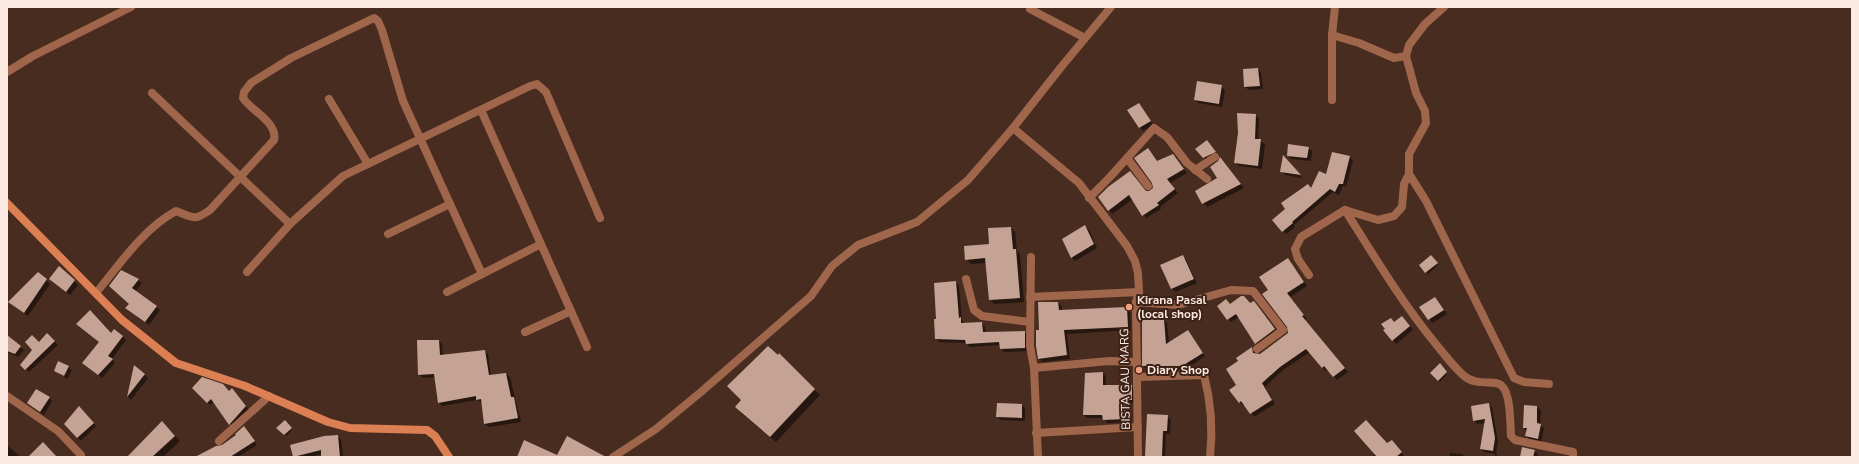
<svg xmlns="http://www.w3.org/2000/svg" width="1859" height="464" viewBox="0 0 1859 464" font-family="'Nunito Sans',sans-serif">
  <rect width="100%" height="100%" fill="#482c20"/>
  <!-- shadow -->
  <g fill="#0007">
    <polygon points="1258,69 1261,73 1263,89 1249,90 1245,87"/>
    <polygon points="1221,86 1225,90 1222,107 1198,103 1195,100"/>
    <polygon points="1139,104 1153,125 1143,131 1140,128"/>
    <polygon points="1255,115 1259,118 1258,140 1265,144 1262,169 1239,166 1235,163"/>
    <polygon points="1210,145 1219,156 1207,161 1204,158"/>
    <polygon points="1308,148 1312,151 1311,161 1291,159 1288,155"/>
    <polygon points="1332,153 1350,157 1353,160 1346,187 1343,186 1339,195 1333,192 1294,225 1295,227 1286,234 1273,220 1327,176"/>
    <polygon points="1173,155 1187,173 1170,183 1178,193 1160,207 1161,209 1146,218 1133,199 1112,214 1099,197 1149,192 1154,189 1157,162"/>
    <polygon points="1287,160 1302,178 1285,175 1281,171"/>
    <polygon points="1224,162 1244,188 1207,207 1196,191 1218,179"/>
    <polygon points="1085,227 1089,230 1097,248 1075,261 1072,258"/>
    <polygon points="1011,228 1015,232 1017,251 1020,254 1024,302 994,304 990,299 987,263 971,264 966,259 990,245"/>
    <polygon points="1183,256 1186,260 1197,283 1176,292 1172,289 1162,266"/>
    <polygon points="1433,258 1438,265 1428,274 1420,265"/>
    <polygon points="1288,259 1307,286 1290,297 1307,319 1305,320 1348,372 1337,380 1328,370 1326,371 1322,367 1310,352 1283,370 1265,387 1275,404 1254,417 1245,404 1243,406 1240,402 1237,385 1239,361 1252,348 1256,354 1260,355 1289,333 1288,326 1269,291"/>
    <polygon points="59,267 78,285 70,295 50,279"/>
    <polygon points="38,273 50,284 28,316 13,305"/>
    <polygon points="138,280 142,283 135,292 160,310 149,325 127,308 130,304 114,289"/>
    <polygon points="956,282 959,286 962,320 964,324 982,323 985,327 986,333 1024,332 1028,335 1028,351 1004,352 1001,348 1000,345 970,347 966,343 939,342 936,338 937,320"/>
    <polygon points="1435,298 1447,314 1432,323 1421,307"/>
    <polygon points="1039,303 1058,303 1062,306 1062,311 1127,308 1130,312 1131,330 1067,334 1070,359 1043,362 1039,359"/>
    <polygon points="1250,304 1256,305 1278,332 1259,346 1239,317 1231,322 1228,319"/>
    <polygon points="1391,319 1395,323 1405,320 1413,330 1396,344 1393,340"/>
    <polygon points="1164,320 1167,323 1169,343 1188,331 1205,356 1186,369 1147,370 1143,366 1143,321"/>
    <polygon points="47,334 58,345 29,372 21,365"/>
    <polygon points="111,335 122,336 126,340 112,359 115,363 102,378 87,366 100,343"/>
    <polygon points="7,336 24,350 18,357 7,352"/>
    <polygon points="439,341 442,344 443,355 484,351 488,354 491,376 506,374 510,377 521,422 489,427 485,424 482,403 477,400 442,406 439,402 435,377 423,378 419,374"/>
    <polygon points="779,355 820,395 776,442 741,413"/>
    <polygon points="1440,364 1447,374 1440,382 1431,373"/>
    <polygon points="68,367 72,370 67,379 55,371"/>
    <polygon points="135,367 148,378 131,400 128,397"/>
    <polygon points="1102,373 1106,376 1106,386 1131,386 1135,390 1135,403 1130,403 1130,422 1107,423 1104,418 1087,418 1084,415"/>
    <polygon points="193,388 235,392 248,409 233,427 214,402 210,405"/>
    <polygon points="49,398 52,401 44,415 28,403"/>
    <polygon points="1489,404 1492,407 1498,442 1496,455 1501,457 1495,457 1495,454 1484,452 1481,449 1485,423 1477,424 1474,420"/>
    <polygon points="1022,405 1025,408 1025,421 1001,420 997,417"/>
    <polygon points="1537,407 1541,410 1540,425 1544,428 1541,442 1530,440 1526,436 1527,431 1524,428"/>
    <polygon points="79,408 96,426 81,441 65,424"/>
    <polygon points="1167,416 1171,420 1170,434 1166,434 1165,457 1146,457"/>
    <polygon points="285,422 292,430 286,436 278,428"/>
    <polygon points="167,427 180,441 163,457 128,457"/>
    <polygon points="244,427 257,445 238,457 208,457 238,435"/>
    <polygon points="337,436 341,439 343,457 322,457 322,454 309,457 294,457"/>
    <polygon points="1387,444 1395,445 1404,456 1372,457"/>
    <polygon points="7,445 21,457 7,457"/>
    <polygon points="1534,451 1538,454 1537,457 1521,457"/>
    <polygon points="1450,453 1462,454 1465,457 1450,457"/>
    <polygon points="1225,456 1243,457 1225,457"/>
  </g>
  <!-- building -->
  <g fill="#c5a394">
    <polygon points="1258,68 1260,86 1244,87 1243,69"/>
    <polygon points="1197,81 1222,85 1219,104 1194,100"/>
    <polygon points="1139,103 1151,121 1139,128 1127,110"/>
    <polygon points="1237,113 1256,114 1255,139 1261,139 1258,166 1234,163 1238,133"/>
    <polygon points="1207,140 1216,152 1203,158 1195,149"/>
    <polygon points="1288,144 1309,147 1307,158 1287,156"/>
    <polygon points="1148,148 1157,161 1173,154 1181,165 1184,169 1167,179 1175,189 1157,203 1159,205 1142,216 1129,195 1108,211 1098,197 1108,187 1130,171 1146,191 1149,191 1153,188 1152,183 1134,158"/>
    <polygon points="1332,152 1350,156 1343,184 1339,184 1335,192 1330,189 1292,222 1293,223 1282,232 1272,220 1285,209 1281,203 1308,184 1311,188 1319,171 1326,174"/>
    <polygon points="1283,155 1301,175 1280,172"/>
    <polygon points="1220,157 1241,184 1202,204 1195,191 1217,178 1210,167 1218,161"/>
    <polygon points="1085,225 1094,244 1071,258 1062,239"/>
    <polygon points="1011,227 1013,249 1016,249 1020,298 989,300 985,258 965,260 964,246 989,244 988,228"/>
    <polygon points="1183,255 1194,279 1171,289 1160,265"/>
    <polygon points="1431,255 1438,263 1425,273 1419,265"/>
    <polygon points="1288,258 1304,282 1287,293 1304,315 1302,316 1345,368 1333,377 1324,366 1322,368 1306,349 1280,367 1262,383 1272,400 1250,414 1241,401 1239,403 1229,390 1236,385 1226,369 1238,361 1236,358 1252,347 1253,353 1260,354 1288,333 1287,327 1262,294 1268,290 1259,277"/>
    <polygon points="59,266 75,280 66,292 49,279"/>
    <polygon points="121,270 139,279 132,288 157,306 145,322 125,308 129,304 109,286"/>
    <polygon points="38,272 47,279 24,313 8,302"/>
    <polygon points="956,281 959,318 961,317 961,323 982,322 983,332 1025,331 1025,348 1000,349 999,342 966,344 965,340 935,339 934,319 936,319 934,283"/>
    <polygon points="1241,296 1244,296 1250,303 1254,301 1275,329 1255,344 1236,314 1227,320 1217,306 1226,299 1230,304"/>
    <polygon points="1435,297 1444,310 1428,320 1419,307"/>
    <polygon points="1038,302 1058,302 1059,310 1127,307 1128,327 1064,330 1067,355 1038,359 1036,346 1036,330 1039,330"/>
    <polygon points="90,310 111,333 114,329 123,336 108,356 113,359 98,375 82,363 99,342 76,324"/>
    <polygon points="1402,316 1410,326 1392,341 1383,330 1385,329 1381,324 1391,318 1394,322"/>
    <polygon points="1164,319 1166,344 1188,330 1203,353 1182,366 1142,366 1142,320"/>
    <polygon points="47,333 55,341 25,370 20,365 32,350 25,342 32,335 39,342"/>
    <polygon points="7,335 21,346 15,354 7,351"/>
    <polygon points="417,340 439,340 440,355 485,350 489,375 506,373 511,397 514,397 518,418 484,424 481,399 476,400 476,396 438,403 434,374 418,375"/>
    <polygon points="768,346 778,355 779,353 815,389 770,437 735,407 741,400 727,386"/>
    <polygon points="58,361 69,366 64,376 54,371"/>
    <polygon points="1440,363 1447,372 1438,381 1430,373"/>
    <polygon points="134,365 145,374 127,397"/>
    <polygon points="1103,372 1103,385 1132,385 1132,400 1127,400 1127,419 1103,420 1102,415 1083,415 1085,373"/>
    <polygon points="202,377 223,384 229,391 232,388 246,406 229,425 211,399 207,403 192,388"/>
    <polygon points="36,389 50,397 40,412 27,403"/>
    <polygon points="997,403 1022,404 1022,418 996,417"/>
    <polygon points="1489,403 1495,438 1493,451 1480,449 1485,419 1473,421 1471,406"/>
    <polygon points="1524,405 1537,406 1537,423 1541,424 1538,439 1525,436 1527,428 1523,428"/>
    <polygon points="79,406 94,423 77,438 64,424"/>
    <polygon points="1147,414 1168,415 1167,431 1163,431 1162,457 1145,457"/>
    <polygon points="285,420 292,428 284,435 276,428"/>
    <polygon points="1366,420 1387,443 1392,440 1402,452 1396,457 1377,457 1354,431"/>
    <polygon points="162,421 175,436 152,457 127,457"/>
    <polygon points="244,426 255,441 230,457 195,457 216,446 222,445 236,435 235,434"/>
    <polygon points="338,435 340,457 321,457 321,450 293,457 290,445 324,436"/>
    <polygon points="567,436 606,457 517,457 524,440 557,455"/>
    <polygon points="43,442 57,457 28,457"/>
    <polygon points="1522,447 1535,450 1533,457 1520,457"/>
  </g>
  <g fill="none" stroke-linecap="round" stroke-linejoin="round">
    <!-- street -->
    <g stroke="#a0664b" stroke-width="8">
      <polyline points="1030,9 1085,38"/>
      <polyline points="1332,35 1359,43 1394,58 1406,56"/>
      <polyline points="7,72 33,56 131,7"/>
      <polyline points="152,93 290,224"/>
      <polyline points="329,99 368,164"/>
      <polyline points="1332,100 1332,35 1335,7"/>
      <polyline points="481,110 587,347"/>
      <polyline points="1013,128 1079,183 1127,246 1135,261 1138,273 1139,292 1136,302 1138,457"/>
      <polyline points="1127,158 1148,186"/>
      <polyline points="1195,170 1215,157"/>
      <polyline points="1409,174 1409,154 1426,123 1425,111 1416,93 1406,56 1409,45 1425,24 1444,7"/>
      <polyline points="1089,198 1110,177 1154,128 1167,137 1187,163 1207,179"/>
      <polyline points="388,234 450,204"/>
      <polyline points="1031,257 1030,346 1034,368 1038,457"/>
      <polyline points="247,272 290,224 343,176 530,86 537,84 546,92 600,218"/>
      <polyline points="1309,275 1298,259 1295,249 1301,237 1345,210"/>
      <polyline points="966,279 974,310 982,316 1030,322"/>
      <polyline points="447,292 541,244"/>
      <path d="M96,293c24,-29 47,-64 80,-82 18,7 18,10 34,-1l64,-70c4,-18 -24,-30 -31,-42l1,-6 7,-9 40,-25 83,-40 4,3 4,9 21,71 79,173"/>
      <polyline points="1030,297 1139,292"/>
      <polyline points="1136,302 1178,305 1231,290 1253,291 1283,330 1257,349"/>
      <polyline points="525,332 571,311"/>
      <polyline points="1034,368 1109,361 1137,362"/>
      <path d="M1138,377l66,-2c7,27 9,55 6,82"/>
      <path d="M1549,384l-25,-2 -10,-4 -88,-177 -17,-27 -5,10 -2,23 -8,9 -16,4 -33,-10c29,46 56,91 90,133 9,11 18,23 28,32 14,13 32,3 39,11 9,9 8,37 9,50l4,4 58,12v5"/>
      <polyline points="7,396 58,431 81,455"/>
      <polyline points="1036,433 1138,427"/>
      <polyline points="219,441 269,396"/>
      <polyline points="613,457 656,429 701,392 811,296 832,266 858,245 917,222 968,180 1013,128 1062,66 1111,7"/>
    </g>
    <!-- secondary -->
    <polyline stroke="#dc8054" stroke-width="8" points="7,203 122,320 176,363 245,386 328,422 350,428 427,430 435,436 449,457"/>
  </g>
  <!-- markers -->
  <g fill="#f1a17c" stroke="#3d2216" stroke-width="1.5">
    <circle cx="1129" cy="307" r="4"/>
    <circle cx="1139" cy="370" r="4"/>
  </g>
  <g text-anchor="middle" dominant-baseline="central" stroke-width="4" stroke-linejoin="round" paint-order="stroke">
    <!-- poi labels -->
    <g font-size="12" font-weight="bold" fill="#fceae2" stroke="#3d2216" text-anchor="start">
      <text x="1137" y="300">Kirana Pasal<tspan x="1137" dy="14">(local shop)</tspan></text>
      <text x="1147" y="370">Diary Shop</text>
    </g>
    <!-- street labels -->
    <g font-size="12" fill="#fceae2" stroke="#3d2216">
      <text transform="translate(1125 379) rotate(-91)">BISTA GAU MARG</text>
    </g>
  </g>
  <!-- border -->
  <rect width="1859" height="464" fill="none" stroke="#fceae2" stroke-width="16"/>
</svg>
